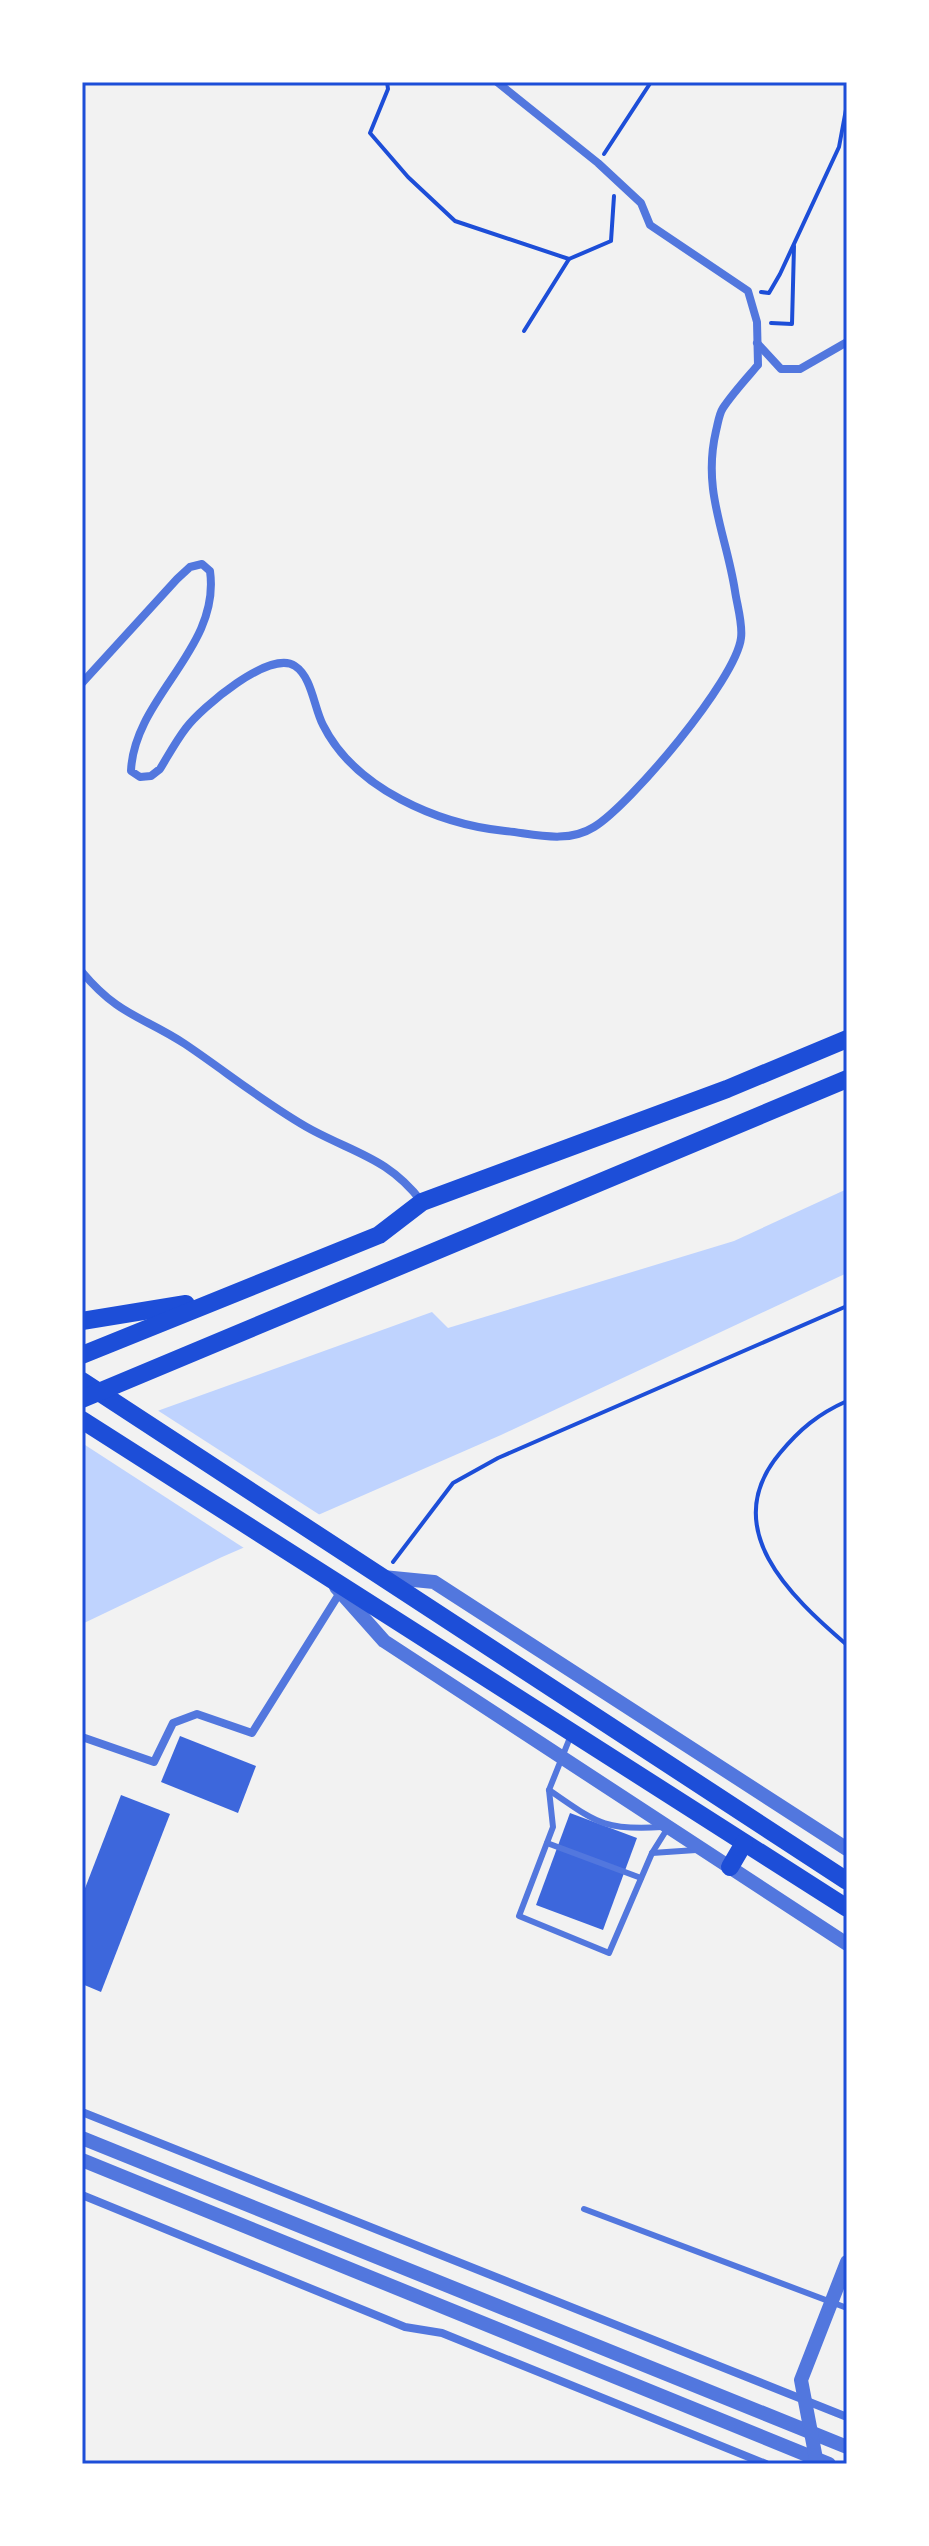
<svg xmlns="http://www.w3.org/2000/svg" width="929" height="2546" viewBox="0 0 929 2546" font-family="Roboto,sans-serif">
  <rect width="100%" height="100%" fill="#f2f2f2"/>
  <!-- water -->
  <polygon fill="#bfd3fe" points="847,1189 847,1273 501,1435 222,1557 82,1624 82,1444 160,1410 432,1312 448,1328 734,1241"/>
  <!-- pier -->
  <polygon fill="#f2f2f2" points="154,1408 323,1517 247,1550 82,1443 82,1440"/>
  <!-- building -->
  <g fill="#3d67dc">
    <polygon points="180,1736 256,1766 238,1813 161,1782"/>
    <polygon points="121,1795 170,1814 101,1992 82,1984 82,1896"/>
    <polygon points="570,1813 637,1838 603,1930 536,1905"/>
  </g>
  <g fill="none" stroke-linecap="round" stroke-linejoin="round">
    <!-- path -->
    <g stroke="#1d4ed8" stroke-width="4">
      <polyline points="387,82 388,89 370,133 408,177 455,221 569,259 611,241 614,196"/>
      <polyline points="604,154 651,82"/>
      <polyline points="761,292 769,293 780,274 839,147 847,104"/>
      <polyline points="771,323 792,324 794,246"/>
      <polyline points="524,331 569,259"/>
      <path d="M847,1401c-29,13 -47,28 -67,52 -63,75 10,143 67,192"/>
      <polyline points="393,1562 453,1483 498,1458 847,1306"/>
    </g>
    <!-- service -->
    <g stroke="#5277de" stroke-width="6">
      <polyline points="571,1735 549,1790 553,1827 519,1916 609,1953 652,1853 669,1826"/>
      <path d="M549,1790c47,32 54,41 113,37"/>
      <polyline points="547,1843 641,1878"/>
      <polyline points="652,1853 696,1850"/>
      <polyline points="584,2209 847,2308"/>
    </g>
    <!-- minor -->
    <g stroke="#5277de" stroke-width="8">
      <polyline points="757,343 781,369 800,369 847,342"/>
      <path d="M82,683l95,-104 13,-12 12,-3 8,7c11,78 -76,126 -79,200l9,6 11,-1 9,-7c8,-13 16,-28 26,-41 15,-20 84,-79 109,-62 17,11 19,42 28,59 32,64 115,99 182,106 29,3 62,13 89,-4 36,-22 142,-147 147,-189 2,-14 -4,-33 -6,-47 -9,-58 -33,-100 -19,-160 2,-8 3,-17 7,-23 10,-15 23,-29 35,-43l-1,-43 -9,-31 -98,-66 -9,-22 -43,-40 -101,-81"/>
      <path d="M82,972c37,44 60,44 103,72 43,29 82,61 127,86 45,24 77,29 110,72"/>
      <polyline points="82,1737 154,1762 173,1723 197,1714 252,1733 341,1591"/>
      <polyline points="82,2112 847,2417"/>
      <polyline points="82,2195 405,2327 442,2333 766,2464"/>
    </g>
    <!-- tertiary -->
    <g stroke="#5277de" stroke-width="14">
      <polyline points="383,1577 434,1582 847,1849"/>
      <polyline points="336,1587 384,1641 847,1944"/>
      <polyline points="82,2138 847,2447"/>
      <polyline points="82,2160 829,2464"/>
      <polyline points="817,2464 801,2380 847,2262"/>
    </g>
    <!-- primary -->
    <g stroke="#1d4ed8" stroke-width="18">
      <polyline points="82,1381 847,1881"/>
      <polyline points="82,1420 847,1908"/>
      <polyline points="730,1867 744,1843"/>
    </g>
    <!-- trunk -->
    <g stroke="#1d4ed8" stroke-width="18">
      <polyline points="82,1321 186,1304"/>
      <polyline points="82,1355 379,1235 422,1202 727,1089 847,1039"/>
      <polyline points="82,1399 847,1079"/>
    </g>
  </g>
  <!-- border -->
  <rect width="929" height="2546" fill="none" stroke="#ffffff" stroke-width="168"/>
  <rect x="84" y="84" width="761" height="2378" fill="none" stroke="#1d4ed8" stroke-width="3"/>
</svg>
